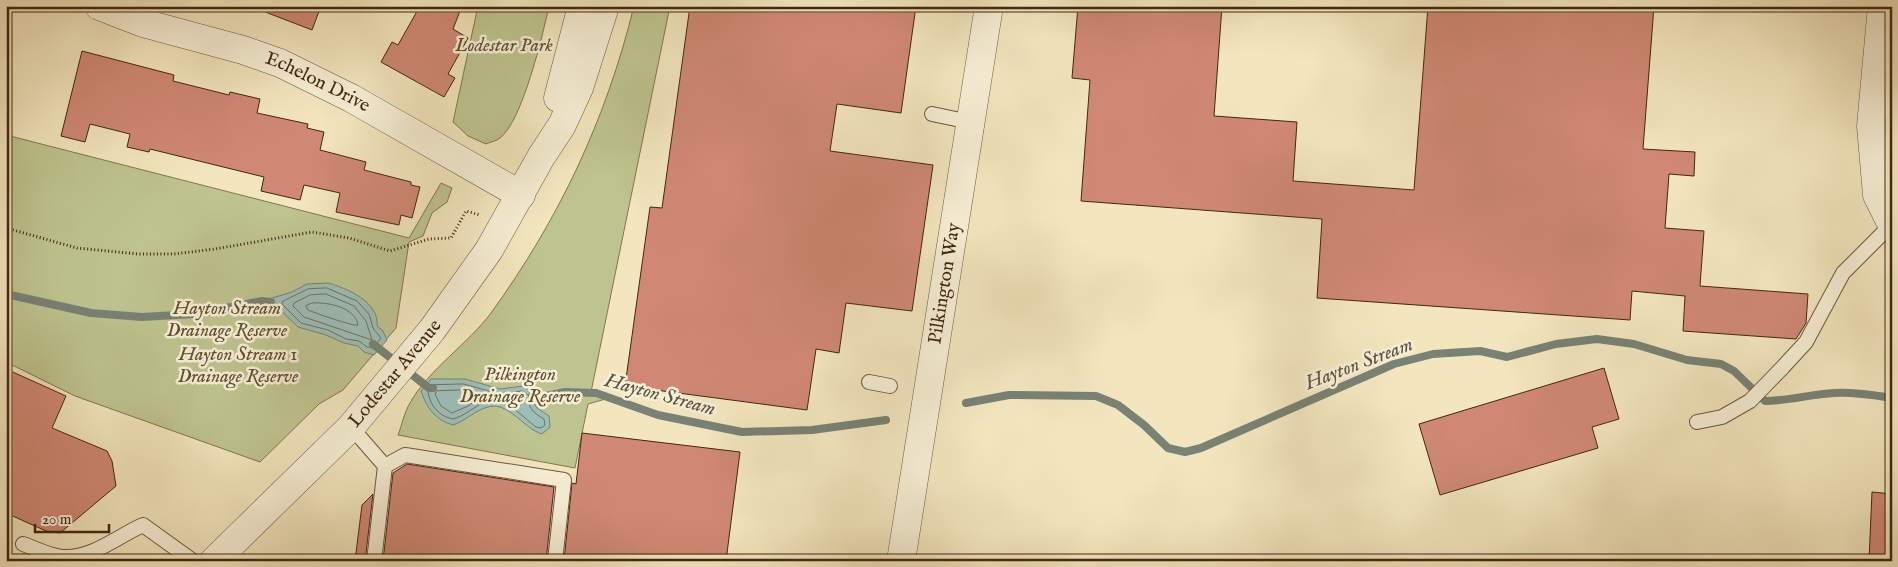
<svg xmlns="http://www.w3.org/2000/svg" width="1898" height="567" viewBox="0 0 1898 567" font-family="'IM FELL English',serif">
  <rect width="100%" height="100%" fill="#f3e6be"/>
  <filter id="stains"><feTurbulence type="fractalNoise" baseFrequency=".004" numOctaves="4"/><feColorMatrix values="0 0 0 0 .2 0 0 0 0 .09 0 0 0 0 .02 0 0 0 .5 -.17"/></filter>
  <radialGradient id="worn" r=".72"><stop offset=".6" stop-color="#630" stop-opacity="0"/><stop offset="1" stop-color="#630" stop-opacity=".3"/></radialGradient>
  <!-- green -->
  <g fill="#bec48f" stroke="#7f7650">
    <path d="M478,6h71c-6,28 -27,116 -49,132 -3,3 -10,4 -14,6l-18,-8 -15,-14z"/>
    <path d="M634,6h36l-79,386 18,6 -21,6 -13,64 -177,-33c4,-10 6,-22 12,-32 18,-33 58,-59 81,-90 68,-94 115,-193 143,-307z"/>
    <polygon points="6,135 409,238 441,183 452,188 447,202 432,213 423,236 409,242 396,328 343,390 319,404 260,462 75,396 6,362"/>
  </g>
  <!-- water -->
  <g fill="#9dbeb7" stroke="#788275">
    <path d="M328,283c18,5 52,19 49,43l6,5 4,9 -13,15 -10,-3 -6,-6 -14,-3 -18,-8 -28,-8 -21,-20 -15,-6 30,-9 15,-8z"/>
    <path d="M431,379h34l35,10 23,-3 18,11 -8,5 4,6 12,8 1,11 -8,7c-19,-6 -34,-33 -54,-27 -12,3 -23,14 -35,18 -18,-5 -26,-17 -32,-34z"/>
  </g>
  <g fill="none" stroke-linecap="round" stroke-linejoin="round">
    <!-- shore -->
    <g stroke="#6e7264" stroke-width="1">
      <polygon points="327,288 357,301 369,314 373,328 381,338 373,348 367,347 359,341 346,339 328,330 301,323 282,304 283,301 308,289"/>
      <polygon points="326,294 354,306 366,321 372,340 304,317 293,306 294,303 310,295"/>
      <path d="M312,303c16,-1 43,4 46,22 -3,2 -43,-12 -50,-15l-2,-4z"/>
      <path d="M464,384l35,10 23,-3 7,5c-2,12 5,17 15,23l1,6 -4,3 -5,-1c-16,-12 -32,-33 -55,-23 -10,5 -17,12 -28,15 -13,-2 -24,-14 -25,-28l6,-6z"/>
      <polygon points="463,390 478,395 479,398 468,406 452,413 441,406 435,394 437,391"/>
    </g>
    <!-- stream -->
    <g stroke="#788275" stroke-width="8">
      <polyline points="6,294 91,313 142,317 195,314 262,301 271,302"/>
      <polyline points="373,344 429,388 433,388"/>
      <polyline points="532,396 541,397 565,392 596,393 658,415 742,432 812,430 886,420"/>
      <path d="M966,403l43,-8 87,1 22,9 26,20 24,23 17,4 16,-4 193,-84 39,-10 47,-3 27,6 49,-13 41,-5 37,5 53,16 34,4 13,7 31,30c24,0 46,-7 69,-8 19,-1 39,2 58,5"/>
    </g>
  </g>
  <!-- building -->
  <g fill="#d08874" stroke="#402712">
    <polygon points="256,6 321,6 312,30 255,8"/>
    <polygon points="420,6 462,6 453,29 468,38 448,74 455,78 444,97 381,62 392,42 398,45"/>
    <polygon points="690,6 916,6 901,113 837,104 830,151 933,165 912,311 846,303 839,353 816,349 807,410 625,386 650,207 662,208"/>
    <polygon points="1078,6 1222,6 1214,116 1297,122 1293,181 1414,190 1428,6 1654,6 1643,149 1695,152 1694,176 1669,174 1665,228 1704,231 1700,286 1808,294 1806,323 1796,339 1683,331 1685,296 1632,291 1630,320 1317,298 1322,219 1081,201 1090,80 1072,78"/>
    <polygon points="82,51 174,75 173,81 229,95 230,92 260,99 257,113 308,124 307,128 324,132 320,150 366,162 364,170 411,182 411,185 420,187 412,218 401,215 399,225 336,212 340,193 304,185 300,200 261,191 264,177 150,149 149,152 127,147 130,134 90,124 85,142 61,136"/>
    <polygon points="1604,368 1619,419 1592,427 1598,448 1440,495 1419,424"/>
    <polygon points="6,369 66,396 52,428 107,451 112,461 116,486 60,533 46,531 6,513"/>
    <polygon points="582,433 740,452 726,561 564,561 572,483 576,484"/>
    <polygon points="407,464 554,487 546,561 383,561 393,473"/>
    <polygon points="1872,492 1892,494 1892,561 1869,561"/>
    <polygon points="373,494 365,561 355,561 362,505"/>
  </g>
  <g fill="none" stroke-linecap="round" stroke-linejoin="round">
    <defs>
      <g id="lane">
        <polyline points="932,114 970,122"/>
        <polyline points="869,382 890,386"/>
        <polyline points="1697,422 1722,417 1750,401 1783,367 1806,342 1843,273 1891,225"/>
        <polyline points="351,427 385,466 374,561"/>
        <polyline points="385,466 405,455 564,480 555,561"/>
        <path d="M23,544c12,4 28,13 41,13 29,1 54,-21 79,-32l50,36"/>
      </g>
      <g id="street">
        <path id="s1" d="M99,6l44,17 100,27 37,13 71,35 170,97"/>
        <polyline points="1882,6 1871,126 1877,195 1892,225"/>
        <polyline points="558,98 582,6"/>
        <path id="s2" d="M214,561l137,-134 81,-97 57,-80 52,-93 21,-32 17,-37 26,-82"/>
        <path id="s3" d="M901,561l88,-555"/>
      </g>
    </defs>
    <!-- lane casing -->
    <use href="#lane" stroke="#6d573d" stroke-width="16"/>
    <!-- street casing -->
    <use href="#street" stroke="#6d573d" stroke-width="29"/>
    <!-- path -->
    <polyline stroke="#402712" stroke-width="3" stroke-dasharray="1 2.5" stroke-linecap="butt" points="6,228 77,248 138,254 174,254 215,249 312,232 349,238 390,251 429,239 451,238 466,211 480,215"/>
    <!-- lane -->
    <use href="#lane" stroke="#f7efd5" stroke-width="14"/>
    <!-- street -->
    <use href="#street" stroke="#f7efd5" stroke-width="28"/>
  </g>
  <g text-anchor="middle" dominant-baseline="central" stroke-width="5" stroke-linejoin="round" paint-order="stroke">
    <!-- park labels -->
    <g font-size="19" font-style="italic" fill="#604e31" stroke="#f7efd5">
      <text x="504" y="46">Lodestar Park</text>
      <text x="227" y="309">Hayton Stream<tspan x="227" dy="22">Drainage Reserve</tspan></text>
      <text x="238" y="355">Hayton Stream 1<tspan x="238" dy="22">Drainage Reserve</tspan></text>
      <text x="520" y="375">Pilkington<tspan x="520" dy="22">Drainage Reserve</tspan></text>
    </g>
    <!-- street labels -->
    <g font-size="19" fill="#402712" stroke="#f7efd5">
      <text stroke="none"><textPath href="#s1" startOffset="232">Echelon Drive</textPath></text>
      <text stroke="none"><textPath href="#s3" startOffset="281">Pilkington Way</textPath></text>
      <text stroke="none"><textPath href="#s2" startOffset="261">Lodestar Avenue</textPath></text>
    </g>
    <!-- water labels -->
    <g font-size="20" font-style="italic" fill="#5c5444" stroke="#f7efd5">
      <text transform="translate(1359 364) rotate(-21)">Hayton Stream</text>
      <text transform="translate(660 395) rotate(15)">Hayton Stream</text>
    </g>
  </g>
  <!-- margin -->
  <rect width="1898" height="567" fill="none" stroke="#f3e6be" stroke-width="25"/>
  <rect x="8" y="8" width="1883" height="552" fill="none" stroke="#402712" stroke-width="2.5"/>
  <rect x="12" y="12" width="1873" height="542" fill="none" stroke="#402712"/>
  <!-- scale -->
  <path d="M35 524v8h74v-8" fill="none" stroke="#402712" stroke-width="2.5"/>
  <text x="42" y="524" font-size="15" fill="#402712" stroke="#f7efd5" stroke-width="4" paint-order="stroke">20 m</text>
  <rect width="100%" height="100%" filter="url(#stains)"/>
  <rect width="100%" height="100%" fill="url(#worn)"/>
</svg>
